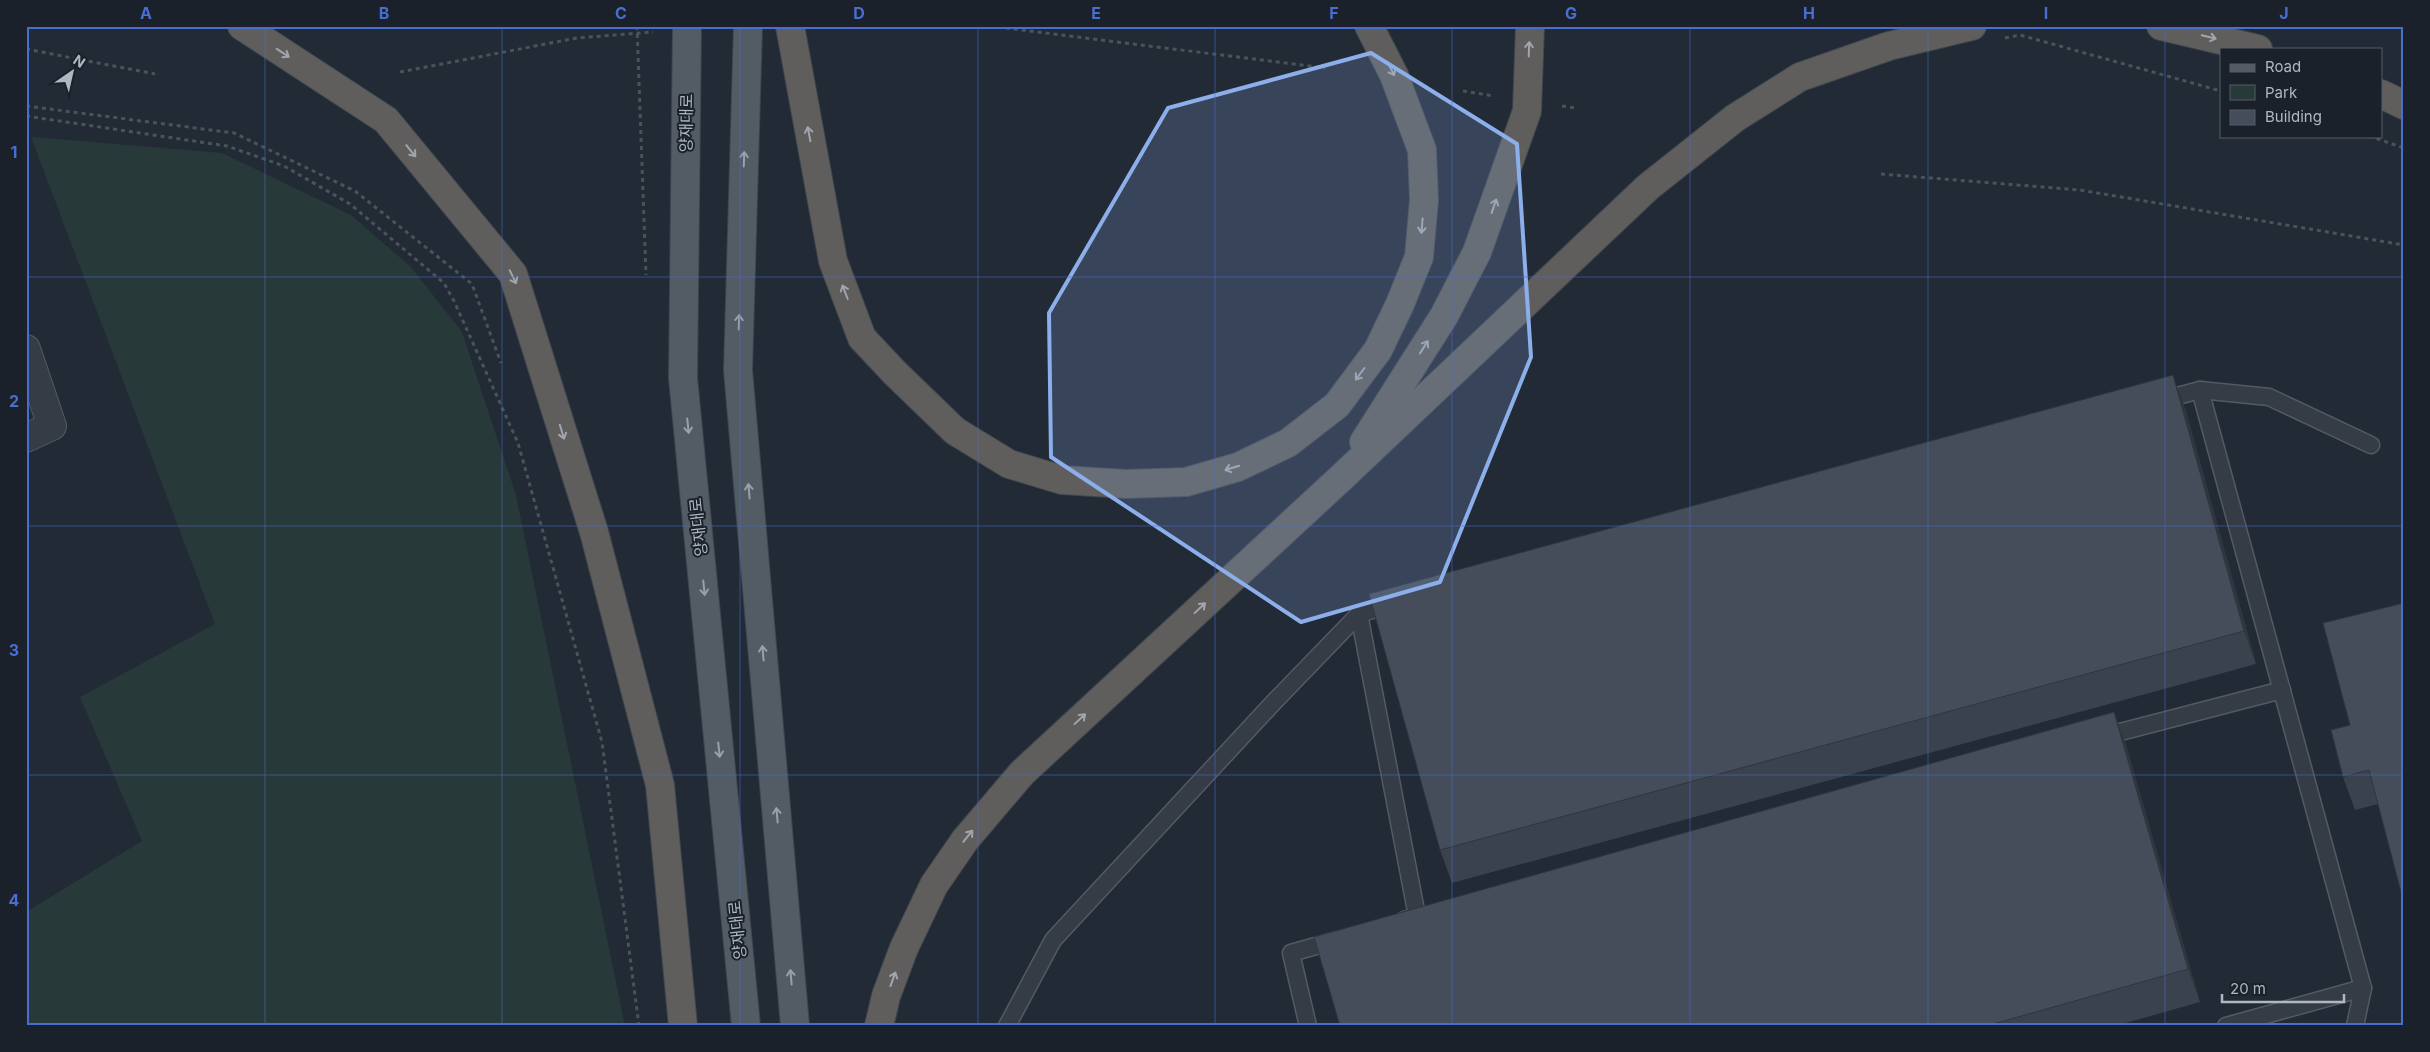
<svg xmlns="http://www.w3.org/2000/svg" width="2430" height="1052" viewBox="0 0 2430 1052" font-family="Inter,'Noto Sans KR',sans-serif">
  <rect width="100%" height="100%" fill="#222a35"/>
  <!-- green -->
  <polygon fill="#28393a" points="31,137 222,153 351,215 411,267 462,332 516,495 625,1026 26,1026 26,912 142,841 80,697 215,624"/>
  <g fill="none" stroke-linecap="round" stroke-linejoin="round">
    <defs>
      <g id="service">
        <polyline points="2200,390 2363,988 2355,1026"/>
        <polyline points="2159,401 2200,390 2269,397 2371,445"/>
        <polyline points="1359,614 1417,916 1404,920"/>
        <polyline points="2101,737 2282,690"/>
        <polyline points="1007,1026 1053,940 1273,703 1359,614 1393,604"/>
        <polyline points="1308,1026 1291,953 1337,940"/>
        <polyline points="2226,1026 2363,988"/>
      </g>
      <polyline id="minor" points="26,349 52,426 26,438"/>
      <g id="primary">
        <polyline points="748,26 738,370 795,1026"/>
        <polyline points="683,378 746,1026"/>
      </g>
      <g id="trunk">
        <polyline points="242,26 386,120 513,274 594,532 660,785 683,1026"/>
        <polyline points="790,26 833,261 862,338 895,373 955,431 1009,464 1062,480 1126,484 1186,482 1238,467 1288,443 1337,405 1378,350 1400,304 1419,257 1424,200 1422,150 1394,75 1369,26"/>
        <polyline points="2161,26 2258,49"/>
        <polyline points="2381,94 2404,105"/>
        <polyline points="1364,442 1444,316 1477,252"/>
        <polyline points="879,1026 886,996 904,948 934,885 965,840 1022,773 1342,477 1648,187 1735,118 1800,77 1889,46 1972,26"/>
      </g>
    </defs>
    <!-- service casing -->
    <use href="#service" stroke="#535a63" stroke-width="19"/>
    <!-- minor casing -->
    <use href="#minor" stroke="#535a63" stroke-width="30"/>
    <!-- primary casing -->
    <use href="#primary" stroke="#3f454f" stroke-width="30"/>
    <!-- trunk casing -->
    <use href="#trunk" stroke="#404750" stroke-width="30"/>
    <!-- path -->
    <g stroke="#465557" stroke-width="3" stroke-dasharray="4 4" stroke-linecap="butt">
      <polyline points="990,26 1325,68"/>
      <polyline points="2005,38 2020,35 2221,91"/>
      <polyline points="26,49 155,74"/>
      <polyline points="400,72 577,38 653,32"/>
      <polyline points="1463,91 1494,96"/>
      <polyline points="26,106 234,133 355,191 472,284 501,363"/>
      <polyline points="1562,106 1576,108"/>
      <polyline points="26,116 227,146 284,166 350,204 444,283 454,301 518,443 602,742 639,1026"/>
      <polyline points="2369,136 2404,148"/>
      <polyline points="1881,174 2080,190 2404,245"/>
    </g>
    <!-- service -->
    <use href="#service" stroke="#353c45" stroke-width="16"/>
    <!-- minor -->
    <use href="#minor" stroke="#353c45" stroke-width="28"/>
    <!-- primary -->
    <use href="#primary" stroke="#535b65" stroke-width="28"/>
    <!-- trunk -->
    <use href="#trunk" stroke="#5f5e5c" stroke-width="28"/>
    <defs>
      <polyline id="primary-bridge" points="683,378 687,26"/>
      <polyline id="trunk-bridge" points="1477,252 1527,111 1530,26"/>
    </defs>
    <!-- primary-bridge casing -->
    <use href="#primary-bridge" stroke="#3f454f" stroke-width="30" stroke-linecap="butt"/>
    <!-- trunk-bridge casing -->
    <use href="#trunk-bridge" stroke="#404750" stroke-width="30" stroke-linecap="butt"/>
    <!-- path-bridge -->
    <polyline stroke="#465557" stroke-width="3" stroke-dasharray="4 4" stroke-linecap="butt" points="637,26 646,275"/>
    <!-- primary-bridge -->
    <use href="#primary-bridge" stroke="#535b65" stroke-width="28"/>
    <!-- trunk-bridge -->
    <use href="#trunk-bridge" stroke="#5f5e5c" stroke-width="28"/>
  </g>
  <!-- wall -->
  <g fill="#3a424d">
    <polygon points="2185,408 2256,664 1452,883 1440,850"/>
    <polygon points="2404,603 2378,804 2355,810 2343,777 2350,725"/>
    <polygon points="2114,712 2126,745 2200,1002 2115,1026 1340,1026"/>
  </g>
  <!-- shaded-wall -->
  <g fill="#30363e">
    <polygon points="2173,375 2185,408 2256,664 2244,631"/>
    <polygon points="2114,712 2126,745 2200,1002 2188,969"/>
  </g>
  <!-- building -->
  <g fill="#444d59" stroke="#30363e">
    <polygon points="2173,375 2244,631 1440,850 1369,594"/>
    <polygon points="2404,603 2404,903 2369,770 2343,777 2331,730 2350,725 2323,623"/>
    <polygon points="2114,712 2188,969 1986,1026 1340,1026 1314,937"/>
  </g>
  <!-- one-way arrows -->
  <defs><path id="oneway-shaft" d="M-6 0H5M1.5-3L5.5 0L1.5 3" fill="none" stroke-width="1.6" stroke-linecap="round" stroke-linejoin="round" transform="scale(1.25)"/></defs>
  <g stroke="#a0a5ae">
    <use href="#oneway-shaft" transform="translate(2209 37) rotate(13)"/>
    <use href="#oneway-shaft" transform="translate(1529 49) rotate(-88)"/>
    <use href="#oneway-shaft" transform="translate(283 53) rotate(33)"/>
    <use href="#oneway-shaft" transform="translate(1391 69) rotate(63)"/>
    <use href="#oneway-shaft" transform="translate(809 134) rotate(-101)"/>
    <use href="#oneway-shaft" transform="translate(411 151) rotate(51)"/>
    <use href="#oneway-shaft" transform="translate(1494 206) rotate(-71)"/>
    <use href="#oneway-shaft" transform="translate(1422 226) rotate(95)"/>
    <use href="#oneway-shaft" transform="translate(513 277) rotate(64)"/>
    <use href="#oneway-shaft" transform="translate(845 292) rotate(-111)"/>
    <use href="#oneway-shaft" transform="translate(1424 347) rotate(-58)"/>
    <use href="#oneway-shaft" transform="translate(1360 374) rotate(127)"/>
    <use href="#oneway-shaft" transform="translate(562 432) rotate(73)"/>
    <use href="#oneway-shaft" transform="translate(1232 468) rotate(163)"/>
    <use href="#oneway-shaft" transform="translate(1200 608) rotate(-43)"/>
    <use href="#oneway-shaft" transform="translate(1080 719) rotate(-43)"/>
    <use href="#oneway-shaft" transform="translate(968 836) rotate(-51)"/>
    <use href="#oneway-shaft" transform="translate(893 979) rotate(-70)"/>
  </g>
  <g stroke="#99a0ab">
    <use href="#oneway-shaft" transform="translate(744 159) rotate(-88)"/>
    <use href="#oneway-shaft" transform="translate(739 322) rotate(-88)"/>
    <use href="#oneway-shaft" transform="translate(688 426) rotate(84)"/>
    <use href="#oneway-shaft" transform="translate(749 491) rotate(-95)"/>
    <use href="#oneway-shaft" transform="translate(704 588) rotate(84)"/>
    <use href="#oneway-shaft" transform="translate(763 653) rotate(-95)"/>
    <use href="#oneway-shaft" transform="translate(719 750) rotate(84)"/>
    <use href="#oneway-shaft" transform="translate(777 815) rotate(-95)"/>
    <use href="#oneway-shaft" transform="translate(791 977) rotate(-95)"/>
  </g>
  <!-- marked area -->
  <path fill="#8cafeb" fill-opacity="0.2" stroke="#8cafeb" stroke-width="4" stroke-linejoin="round" d="M1371,53l146,91 14,213 -91,225 -139,40 -250,-165 -2,-144 119,-205z"/>
  <!-- grid -->
  <path fill="none" stroke="#496ed1" stroke-width="1" stroke-opacity="0.55" d="M265,26v1000M502,26v1000M740,26v1000M978,26v1000M1215,26v1000M1452,26v1000M1690,26v1000M1928,26v1000M2165,26v1000M26,277h2378M26,526h2378M26,775h2378"/>
  <g text-anchor="middle" dominant-baseline="central" stroke-width="4" stroke-linejoin="round" paint-order="stroke">
    <!-- street labels -->
    <g font-size="16" fill="#b0b7c2" stroke="#1b212a">
      <text transform="translate(686 123) rotate(-89)">양재대로</text>
      <text transform="translate(698 527) rotate(-96)">양재대로</text>
      <text transform="translate(737 930) rotate(-96)">양재대로</text>
    </g>
  </g>
  <!-- border -->
  <rect width="2430" height="1052" fill="none" stroke="#1b212a" stroke-width="55"/>
  <!-- legend -->
  <rect x="2220" y="48" width="162" height="90" fill="#1b212a" stroke="#575d67"/>
  <rect x="2230" y="64" width="25" height="8" fill="#535b65" stroke="#575d67"/>
  <text x="2265" y="72" font-size="15" fill="#b0b7c2">Road</text>
  <rect x="2230" y="85" width="25" height="15" fill="#28393a" stroke="#575d67"/>
  <text x="2265" y="98" font-size="15" fill="#b0b7c2">Park</text>
  <rect x="2230" y="110" width="25" height="15" fill="#444d59" stroke="#575d67"/>
  <text x="2265" y="122" font-size="15" fill="#b0b7c2">Building</text>
  <!-- north arrow -->
  <g transform="translate(72 72) rotate(34)" stroke="#1b212a" stroke-width="4" paint-order="stroke">
  <path d="M0-4L9 19L0 12L-9 19Z" fill="#b0b7c2"/>
  <text y="-8" font-size="14" font-weight="bold" text-anchor="middle" fill="#b0b7c2">N</text>
  </g>
  <!-- scale -->
  <path d="M2222 994v8h122v-8" fill="none" stroke="#b0b7c2" stroke-width="2.5"/>
  <text x="2230" y="994" font-size="15" fill="#b0b7c2" stroke="#1b212a" stroke-width="4" paint-order="stroke">20 m</text>
  <rect x="28" y="28" width="2374" height="996" fill="none" stroke="#496ed1" stroke-width="2"/>
  <g font-size="16" text-anchor="middle" font-weight="bold" fill="#496ed1">
    <text x="146" y="19">A</text>
    <text x="384" y="19">B</text>
    <text x="621" y="19">C</text>
    <text x="859" y="19">D</text>
    <text x="1096" y="19">E</text>
    <text x="1334" y="19">F</text>
    <text x="1571" y="19">G</text>
    <text x="1809" y="19">H</text>
    <text x="2046" y="19">I</text>
    <text x="2284" y="19">J</text>
    <text x="14" y="158">1</text>
    <text x="14" y="407">2</text>
    <text x="14" y="656">3</text>
    <text x="14" y="906">4</text>
  </g>
</svg>
